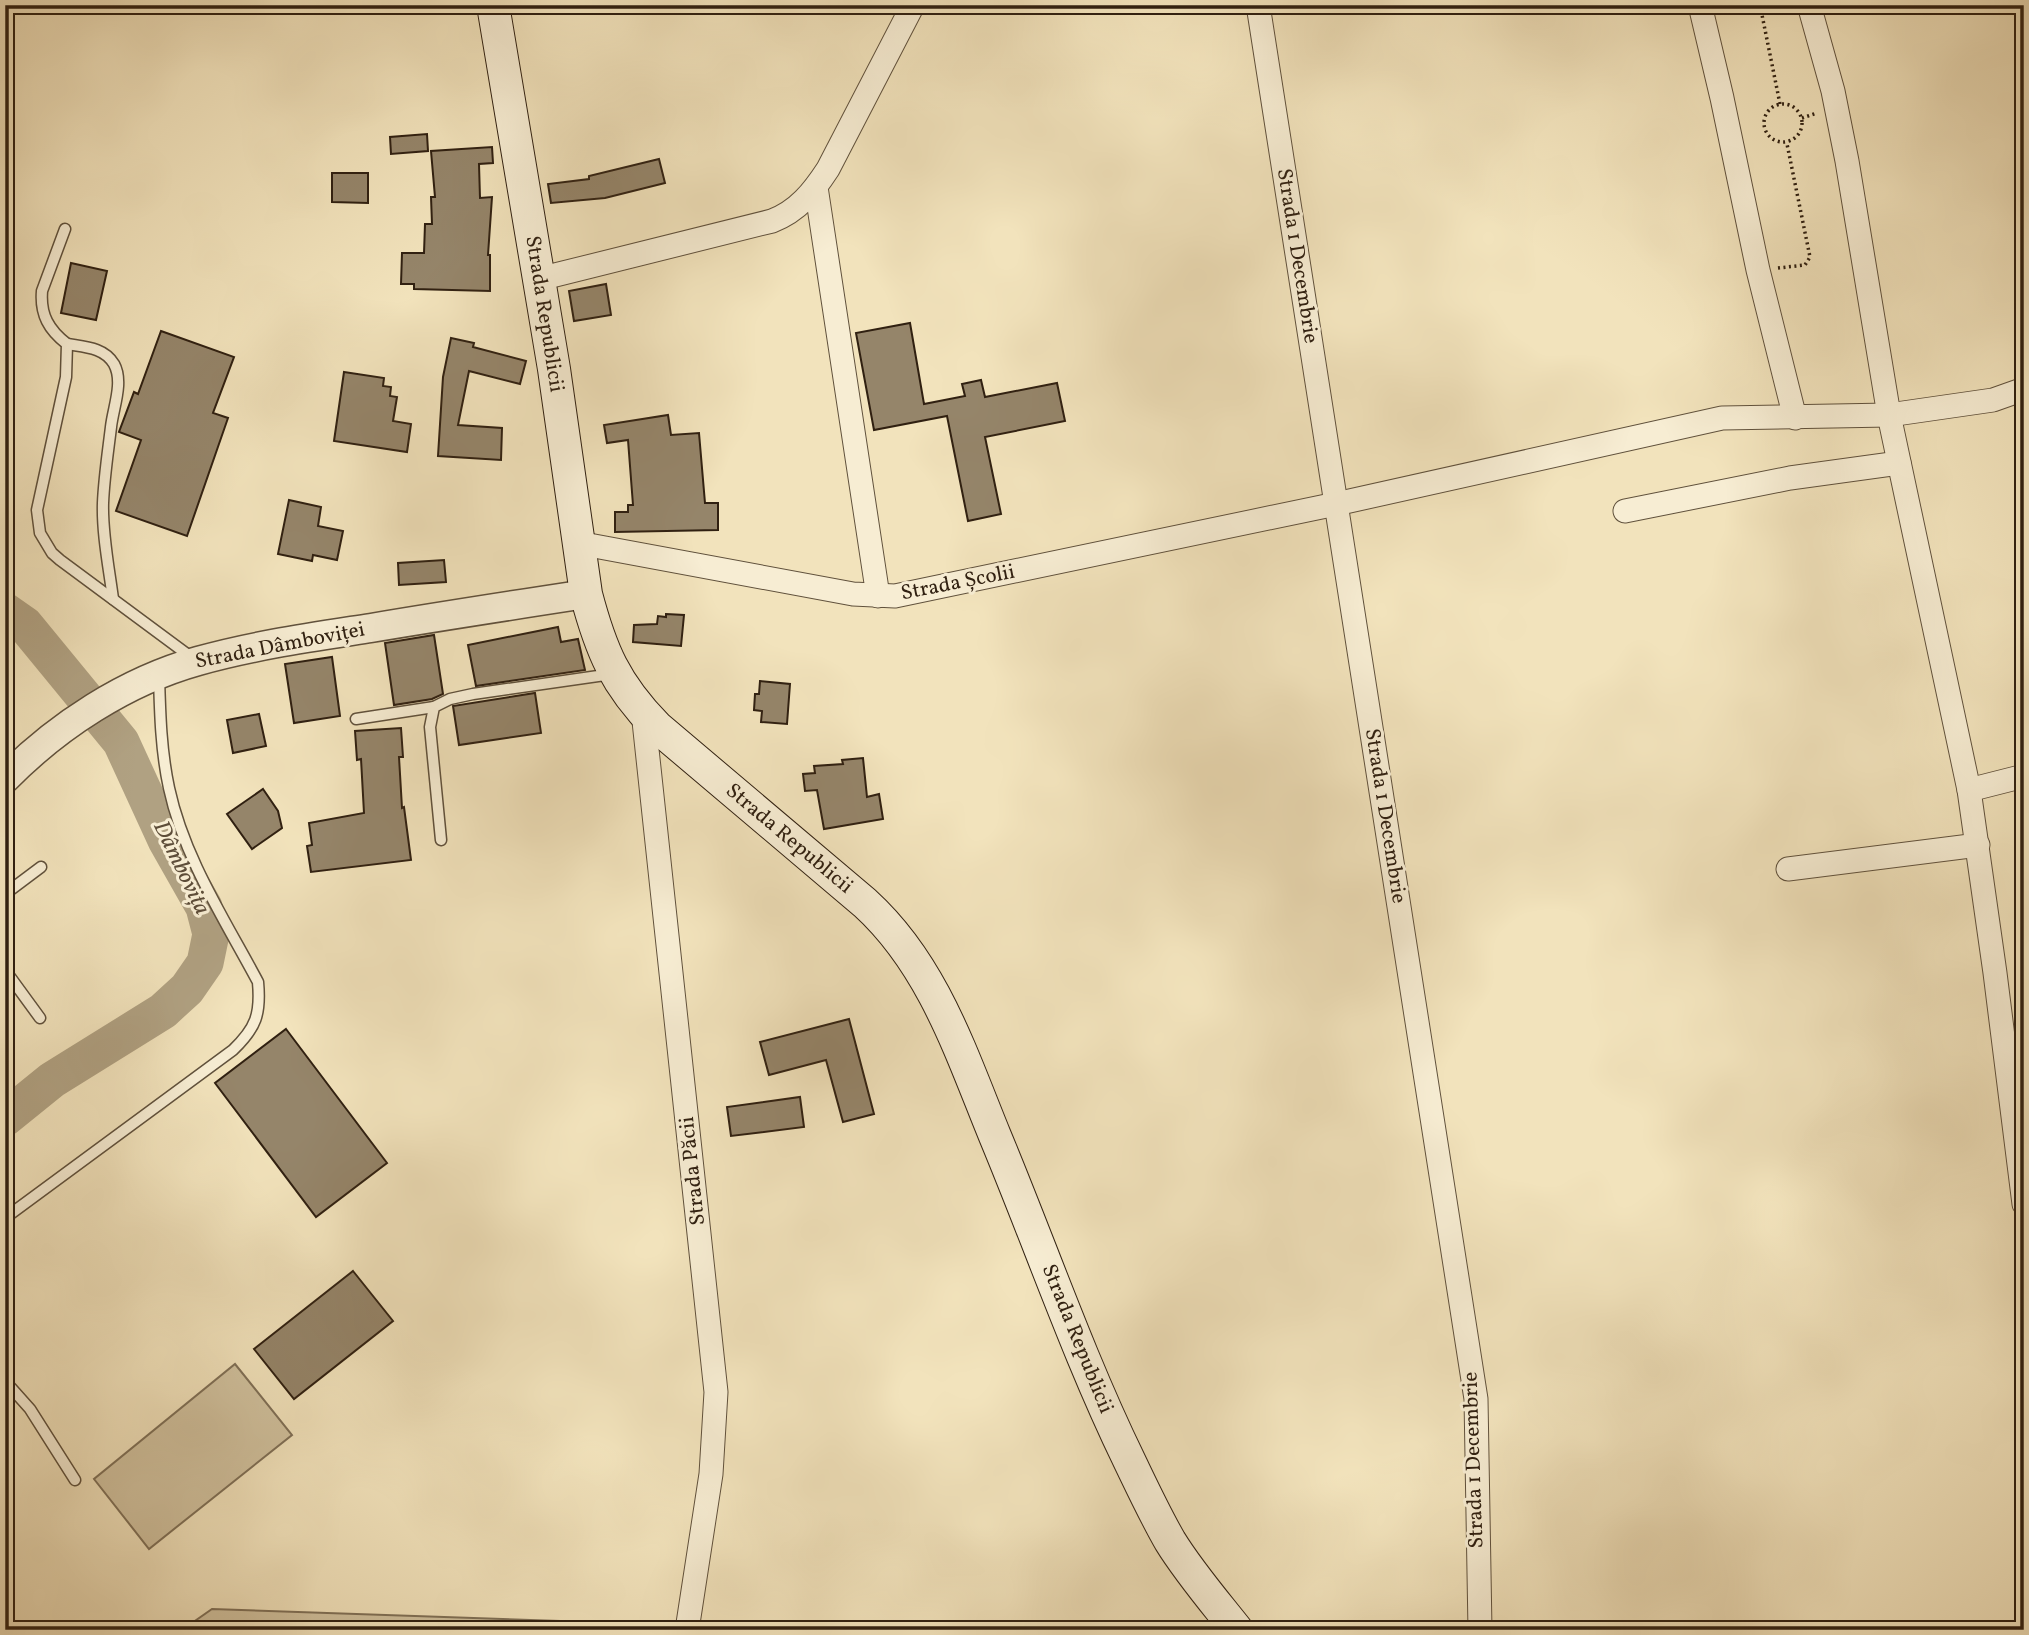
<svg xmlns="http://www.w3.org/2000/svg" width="2029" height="1635" viewBox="0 0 2029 1635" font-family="Vollkorn,serif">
  <rect width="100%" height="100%" fill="#f2e3bc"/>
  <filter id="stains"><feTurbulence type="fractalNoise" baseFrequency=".00286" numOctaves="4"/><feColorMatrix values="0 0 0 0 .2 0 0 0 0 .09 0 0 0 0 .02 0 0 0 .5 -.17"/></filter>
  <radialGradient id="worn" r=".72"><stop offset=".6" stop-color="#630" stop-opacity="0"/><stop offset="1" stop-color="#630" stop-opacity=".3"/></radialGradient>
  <!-- green -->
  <g fill="#d1c29f" stroke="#807158" stroke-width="2">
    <polygon points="235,1364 292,1435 149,1549 94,1479"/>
    <polygon points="212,1609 650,1624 651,1630 182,1630"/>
  </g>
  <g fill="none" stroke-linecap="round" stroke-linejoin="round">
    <!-- river -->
    <polyline stroke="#b0a182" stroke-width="37" points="5,611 25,625 121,742 166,840 204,907 211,934 205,963 187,989 163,1011 52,1080 5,1118"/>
  </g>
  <!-- building -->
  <g fill="#95856a" stroke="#302011" stroke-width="2">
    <polygon points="427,134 428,151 391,154 390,137"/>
    <polygon points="492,147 493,163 479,164 480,198 492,197 488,255 490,255 490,291 414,289 414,284 401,284 402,253 424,253 425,224 432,224 431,197 435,197 431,151"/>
    <polygon points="659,159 665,183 605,198 551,203 548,184 589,179 589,176"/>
    <polygon points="332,173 368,173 368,203 332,202"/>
    <polygon points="71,263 107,271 96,320 61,313"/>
    <polygon points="606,284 611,315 574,321 569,291"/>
    <polygon points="910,323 924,404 965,396 962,384 981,380 985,397 1057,383 1065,421 985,437 1001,514 968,521 947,416 874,430 856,333"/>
    <polygon points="161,331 234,357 213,413 228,418 187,536 116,511 141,440 119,432 134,392 138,394"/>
    <polygon points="451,338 474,343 473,347 526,361 520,384 469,371 458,425 502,428 501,460 438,456 443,377"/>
    <polygon points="344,372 384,378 383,386 391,387 390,396 397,397 393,421 411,424 407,452 334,441"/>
    <polygon points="668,415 671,435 699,433 705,503 718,503 718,530 615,532 615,512 628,512 628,505 633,505 628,440 607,443 604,425"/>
    <polygon points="289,500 321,507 318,526 343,531 337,560 313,555 312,561 278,554"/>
    <polygon points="444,560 446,582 399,585 398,563"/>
    <polygon points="666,614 684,615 681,646 633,642 634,625 657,624 658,616 666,617"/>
    <polygon points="558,627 561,642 578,639 585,670 476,686 468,645"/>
    <polygon points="434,635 443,694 432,699 394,705 385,643"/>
    <polygon points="332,657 340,716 294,723 285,664"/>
    <polygon points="760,681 790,684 787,724 761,722 762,711 754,710 755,694 759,694"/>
    <polygon points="535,693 541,733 459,745 453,706"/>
    <polygon points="259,714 266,746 233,753 227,720"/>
    <polygon points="401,728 403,757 399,757 402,808 404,807 411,860 311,872 307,846 312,845 309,823 364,813 361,759 357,760 355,731"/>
    <polygon points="863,758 867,797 879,794 883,819 824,829 817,790 805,791 803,774 815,773 814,766 843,764 842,760"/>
    <polygon points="263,789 278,811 282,828 252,849 227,814"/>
    <polygon points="849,1019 874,1114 843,1122 826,1060 769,1075 760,1042"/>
    <polygon points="286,1029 387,1163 316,1217 215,1083"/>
    <polygon points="800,1097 804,1127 731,1136 727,1107"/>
    <polygon points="353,1271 393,1321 294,1399 254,1349"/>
  </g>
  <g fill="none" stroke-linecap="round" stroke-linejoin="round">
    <defs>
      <g id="service">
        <path d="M65,229l-23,62c-2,24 7,39 25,53l-1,33 -29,133 3,23 12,20 8,7 135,100"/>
        <path d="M67,344c17,3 37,3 47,20 10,18 -1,44 -3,63 -3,25 -7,51 -8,76 -1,31 6,65 10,96"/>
        <polyline points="356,719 434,707"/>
        <polyline points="441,840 430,727 434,707 450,699 473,694 612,674"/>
        <polyline points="5,894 41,867"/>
        <polyline points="5,970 40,1018"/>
        <path d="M5,1218l228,-168c23,-22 28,-36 25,-68 -33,-62 -74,-124 -89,-194 -8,-37 -9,-74 -10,-112"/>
        <polyline points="5,1381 30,1409 75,1480"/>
      </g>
      <g id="minor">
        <polyline points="1258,5 1476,1399 1480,1630"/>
        <polyline points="1700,5 1722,98 1758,270 1795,418"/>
        <polyline points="1809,5 1833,91 1847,161 1889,415 1969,790 1995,973 2024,1204"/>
        <polyline points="816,187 878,596"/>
        <path d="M539,279l233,-58c26,-10 41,-29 56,-52l85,-164"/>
        <polyline points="1625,511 1790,478 1899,463"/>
        <polyline points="578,543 853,594 895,596 1336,504 1722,418 1889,415 1993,400 2024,389"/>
        <polyline points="643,712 716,1392 711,1474 687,1630"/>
        <polyline points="1969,790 2024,776"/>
        <polyline points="1788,869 1978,845"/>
      </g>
      <path id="tertiary" d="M5,779c52,-53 121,-98 193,-118 57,-16 115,-24 173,-33 71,-12 143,-23 215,-34"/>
      <path id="secondary" d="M493,5l61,364 32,225c15,57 29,90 71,133l208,176c68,62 96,150 130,233 45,108 83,219 134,324 13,27 26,55 41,81 19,31 44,60 67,89"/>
    </defs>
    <!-- service casing -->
    <use href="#service" stroke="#60513c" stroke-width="13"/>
    <!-- minor casing -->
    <use href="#minor" stroke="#60513c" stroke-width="25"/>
    <!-- tertiary casing -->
    <use href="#tertiary" stroke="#60513c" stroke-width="31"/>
    <!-- secondary casing -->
    <use href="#secondary" stroke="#302011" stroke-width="34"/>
    <!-- path -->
    <g stroke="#302011" stroke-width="3.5" stroke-dasharray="2 3.5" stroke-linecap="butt">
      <polyline points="1760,5 1780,104"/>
      <circle cx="1783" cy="123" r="19"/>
      <polyline points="1802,118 1817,113"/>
      <polyline points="1778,268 1805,265 1810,257 1787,144"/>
    </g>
    <!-- service -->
    <use href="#service" stroke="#f7edd3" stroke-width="10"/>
    <!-- minor -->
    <use href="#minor" stroke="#f7edd3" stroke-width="23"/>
    <!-- tertiary -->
    <use href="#tertiary" stroke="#f7edd3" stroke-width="28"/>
    <!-- secondary -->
    <use href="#secondary" stroke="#f7edd3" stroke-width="32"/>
  </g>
  <g text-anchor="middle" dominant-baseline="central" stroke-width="6" stroke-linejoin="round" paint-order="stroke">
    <!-- street labels -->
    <g font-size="21" fill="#302011" stroke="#f7edd3">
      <text transform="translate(1297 256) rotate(81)">Strada 1 Decembrie</text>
      <text transform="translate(544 314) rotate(81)">Strada Republicii</text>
      <text transform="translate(958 583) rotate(-11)">Strada Școlii</text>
      <text transform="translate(280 646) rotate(-11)">Strada Dâmboviței</text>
      <text transform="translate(1385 816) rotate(81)">Strada 1 Decembrie</text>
      <text transform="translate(789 839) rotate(40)">Strada Republicii</text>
      <text transform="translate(693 1171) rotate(-96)">Strada Păcii</text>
      <text transform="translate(1077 1339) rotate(68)">Strada Republicii</text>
      <text transform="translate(1474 1460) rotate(-92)">Strada 1 Decembrie</text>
    </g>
    <!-- water labels -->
    <g font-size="23" font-style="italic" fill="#5d4d39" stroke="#f7edd3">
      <text transform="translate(181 868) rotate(64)">Dâmbovița</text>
    </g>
  </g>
  <!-- margin -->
  <rect width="2029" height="1635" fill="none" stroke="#f2e3bc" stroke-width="28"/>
  <rect x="7" y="7" width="2015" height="1621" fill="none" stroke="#302011" stroke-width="3.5"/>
  <rect x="14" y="14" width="2001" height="1607" fill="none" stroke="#302011" stroke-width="2"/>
  <rect width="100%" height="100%" filter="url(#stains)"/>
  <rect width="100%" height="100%" fill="url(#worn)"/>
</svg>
